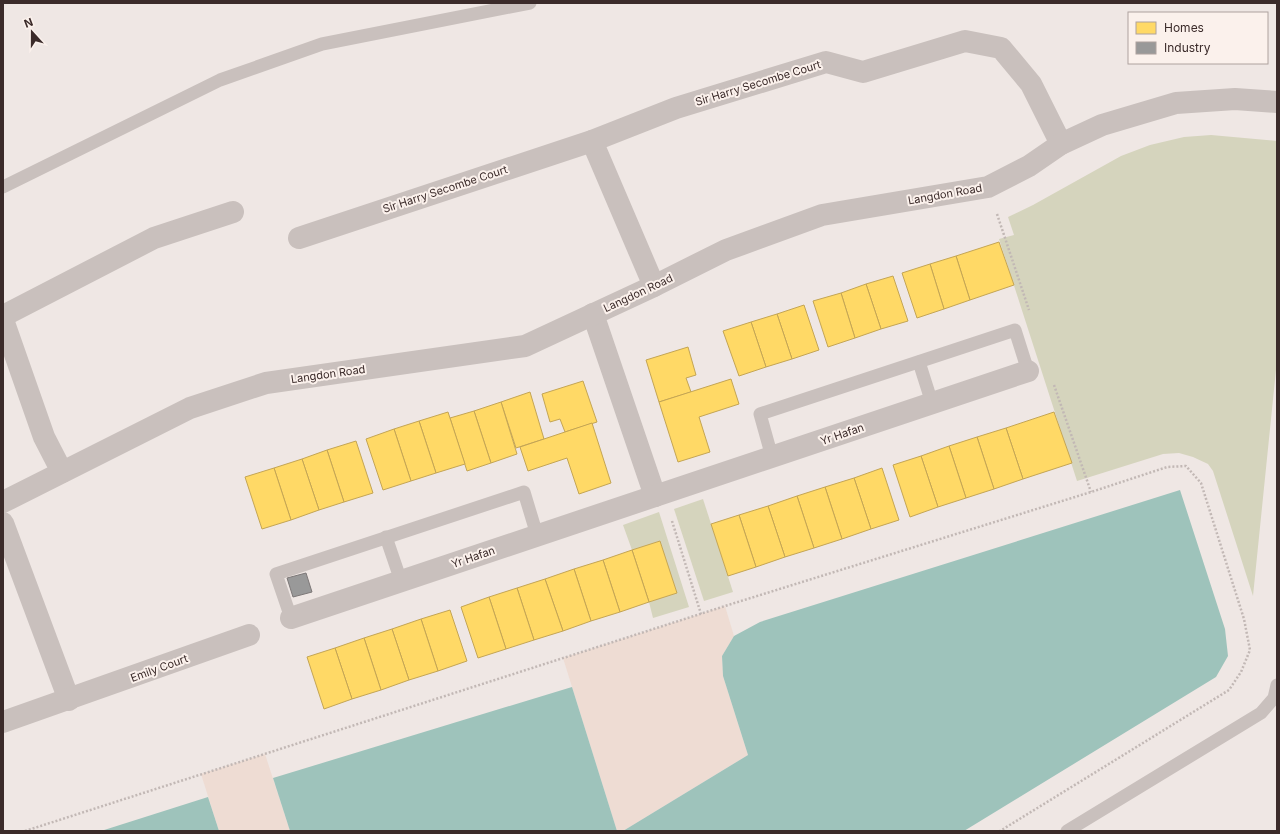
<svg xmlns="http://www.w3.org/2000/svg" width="1280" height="834" viewBox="0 0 1280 834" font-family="Inter,sans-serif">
  <rect width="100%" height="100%" fill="#efe7e4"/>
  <!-- green -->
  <g fill="#d5d4bd">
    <polygon points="1211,135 1277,141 1277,360 1253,596 1213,471 1208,464 1193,457 1179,453 1163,454 1077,481 999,239 1014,235 1008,217 1033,205 1121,156 1150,145 1184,137"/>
    <polygon points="703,499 733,592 704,601 674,509"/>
    <polygon points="659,512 689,607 653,618 649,602 677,593 660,541 632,550 623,525"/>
  </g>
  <!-- plaza -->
  <g fill="#eedcd3">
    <polygon points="725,606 734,636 722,656 723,676 748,755 623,831 617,831 563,658"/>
    <polygon points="265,754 290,831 219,831 201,774"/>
  </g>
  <!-- water -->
  <g fill="#9ec3bb">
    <polygon points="1180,490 1225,629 1228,656 1216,677 964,831 623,831 748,755 723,676 722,656 734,636 760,622"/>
    <polygon points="572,687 617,831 290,831 273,778"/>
    <polygon points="208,797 219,831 101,831"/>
  </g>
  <!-- homes -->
  <g fill="#ffd966" stroke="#c4a554">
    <polygon points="999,242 1014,285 970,300 956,256"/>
    <polygon points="956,256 970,300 944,309 930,264"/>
    <polygon points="930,264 944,309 917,318 902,273"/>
    <polygon points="893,276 908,321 881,329 866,284"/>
    <polygon points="866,284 881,329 855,338 841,293"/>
    <polygon points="841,293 855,338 828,347 813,301"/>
    <polygon points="804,305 819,350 792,359 777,314"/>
    <polygon points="777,314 792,359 766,367 751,322"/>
    <polygon points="751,322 766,367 739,376 723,331"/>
    <polygon points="688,347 696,375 686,378 691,392 659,402 646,360"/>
    <polygon points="731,379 739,404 699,417 710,452 678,462 659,402"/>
    <polygon points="583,381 597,422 565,432 560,419 550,422 542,394"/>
    <polygon points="530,392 544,439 516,448 501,402"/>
    <polygon points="501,402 517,454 491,463 474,411"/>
    <polygon points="474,411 491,463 467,471 450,418"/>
    <polygon points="448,412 465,464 436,473 419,421"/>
    <polygon points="1054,412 1072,463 1023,479 1006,428"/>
    <polygon points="419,421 436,473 411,481 394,429"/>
    <polygon points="592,423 611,483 579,494 567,458 528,471 520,447"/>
    <polygon points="1006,428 1023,479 994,489 977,437"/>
    <polygon points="394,429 411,481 383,490 366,439"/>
    <polygon points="977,437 994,489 966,498 949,446"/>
    <polygon points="356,441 373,493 344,502 327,450"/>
    <polygon points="949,446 966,498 938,507 921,456"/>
    <polygon points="327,450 344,502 319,510 302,459"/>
    <polygon points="921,456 938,507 910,517 893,465"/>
    <polygon points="302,459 319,510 291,520 274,468"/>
    <polygon points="274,468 291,520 262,529 245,477"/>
    <polygon points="882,468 899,520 871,529 854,478"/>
    <polygon points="854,478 871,529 842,539 825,487"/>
    <polygon points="825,487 842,539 814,548 797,496"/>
    <polygon points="797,496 814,548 785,557 768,506"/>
    <polygon points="768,506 785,557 756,567 739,515"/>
    <polygon points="739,515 756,567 728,576 711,524"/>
    <polygon points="660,541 677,593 649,602 632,550"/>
    <polygon points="632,550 649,602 620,612 603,560"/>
    <polygon points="603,560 620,612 591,621 574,569"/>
    <polygon points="574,569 591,621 563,631 545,579"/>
    <polygon points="545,579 563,631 534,640 517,588"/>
    <polygon points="517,588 534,640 506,649 489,597"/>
    <polygon points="489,597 506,649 478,658 461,607"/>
    <polygon points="450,610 467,661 438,671 421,619"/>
    <polygon points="421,619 438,671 409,680 392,629"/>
    <polygon points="392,629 409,680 381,690 364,638"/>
    <polygon points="364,638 381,690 352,699 335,648"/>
    <polygon points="335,648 352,699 324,709 307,657"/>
  </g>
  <!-- industry -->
  <polygon fill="#999" stroke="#7d7878" points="306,573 312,592 293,597 287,578"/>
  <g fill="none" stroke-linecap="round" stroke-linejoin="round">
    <!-- path -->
    <g stroke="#c2b8b5" stroke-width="2.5" stroke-dasharray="2 2" stroke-linecap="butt">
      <polyline points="997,214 1029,310"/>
      <polyline points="1054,385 1091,492"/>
      <polyline points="672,521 701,614"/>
      <polyline points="25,831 725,606 1091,492 1167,467 1186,466 1201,483 1244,619 1250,650 1241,672 1229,690 1000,831"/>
    </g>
    <!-- lane -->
    <g stroke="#c9c0bd" stroke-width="13">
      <polyline points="3,187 220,80 322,44 530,3"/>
      <polyline points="919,362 932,403"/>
      <polyline points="772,457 760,414 1015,330 1028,371"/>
      <polyline points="386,537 401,581"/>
      <polyline points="291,618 276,574 524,492 537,535"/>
      <polyline points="1067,831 1261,713 1274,698 1277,685"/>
    </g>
    <!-- street -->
    <g stroke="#c9c0bd" stroke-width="22">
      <polyline points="592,141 654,286"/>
      <polyline points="299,238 592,141 676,108 826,62 863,72 965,41 1001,48 1031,84 1061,144"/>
      <polyline points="593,314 655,496"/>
      <polyline points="3,316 154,238 233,212"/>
      <polyline points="3,320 44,437 62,472"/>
      <polyline points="3,502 190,408 266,383 525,346 654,286 726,250 822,215 988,187 1029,166 1061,144 1102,125 1176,103 1235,99 1277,102"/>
      <polyline points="3,523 69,700"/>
      <polyline points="291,618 1028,371"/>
      <polyline points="3,722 249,635"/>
    </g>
  </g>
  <g text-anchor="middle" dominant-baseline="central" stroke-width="4" stroke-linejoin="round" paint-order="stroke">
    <!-- street labels -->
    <g font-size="11" fill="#3b2b2a" stroke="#fbf1ec">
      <text transform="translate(758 83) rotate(-17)">Sir Harry Secombe Court</text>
      <text transform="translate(445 189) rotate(-18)">Sir Harry Secombe Court</text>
      <text transform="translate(945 194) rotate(-10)">Langdon Road</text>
      <text transform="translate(638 293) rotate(-25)">Langdon Road</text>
      <text transform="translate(328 374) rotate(-8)">Langdon Road</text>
      <text transform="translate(842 434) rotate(-19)">Yr Hafan</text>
      <text transform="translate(473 557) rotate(-19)">Yr Hafan</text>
      <text transform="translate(159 668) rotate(-20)">Emily Court</text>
    </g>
  </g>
  <!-- border -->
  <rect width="1280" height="834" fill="none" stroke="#3b2b2a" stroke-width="8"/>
  <!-- legend -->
  <rect x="1128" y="12" width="140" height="52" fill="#fbf1ec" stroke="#aea29e"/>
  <rect x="1136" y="22" width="20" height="12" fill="#ffd966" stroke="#aea29e"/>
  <text x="1164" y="32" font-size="12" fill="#3b2b2a">Homes</text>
  <rect x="1136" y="42" width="20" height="12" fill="#999999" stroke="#aea29e"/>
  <text x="1164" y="52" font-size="12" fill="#3b2b2a">Industry</text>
  <!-- north arrow -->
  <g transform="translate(32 32) rotate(339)" stroke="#fbf1ec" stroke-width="3" paint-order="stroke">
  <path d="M0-3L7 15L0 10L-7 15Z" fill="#3b2b2a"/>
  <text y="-6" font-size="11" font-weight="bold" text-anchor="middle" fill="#3b2b2a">N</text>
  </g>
</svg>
